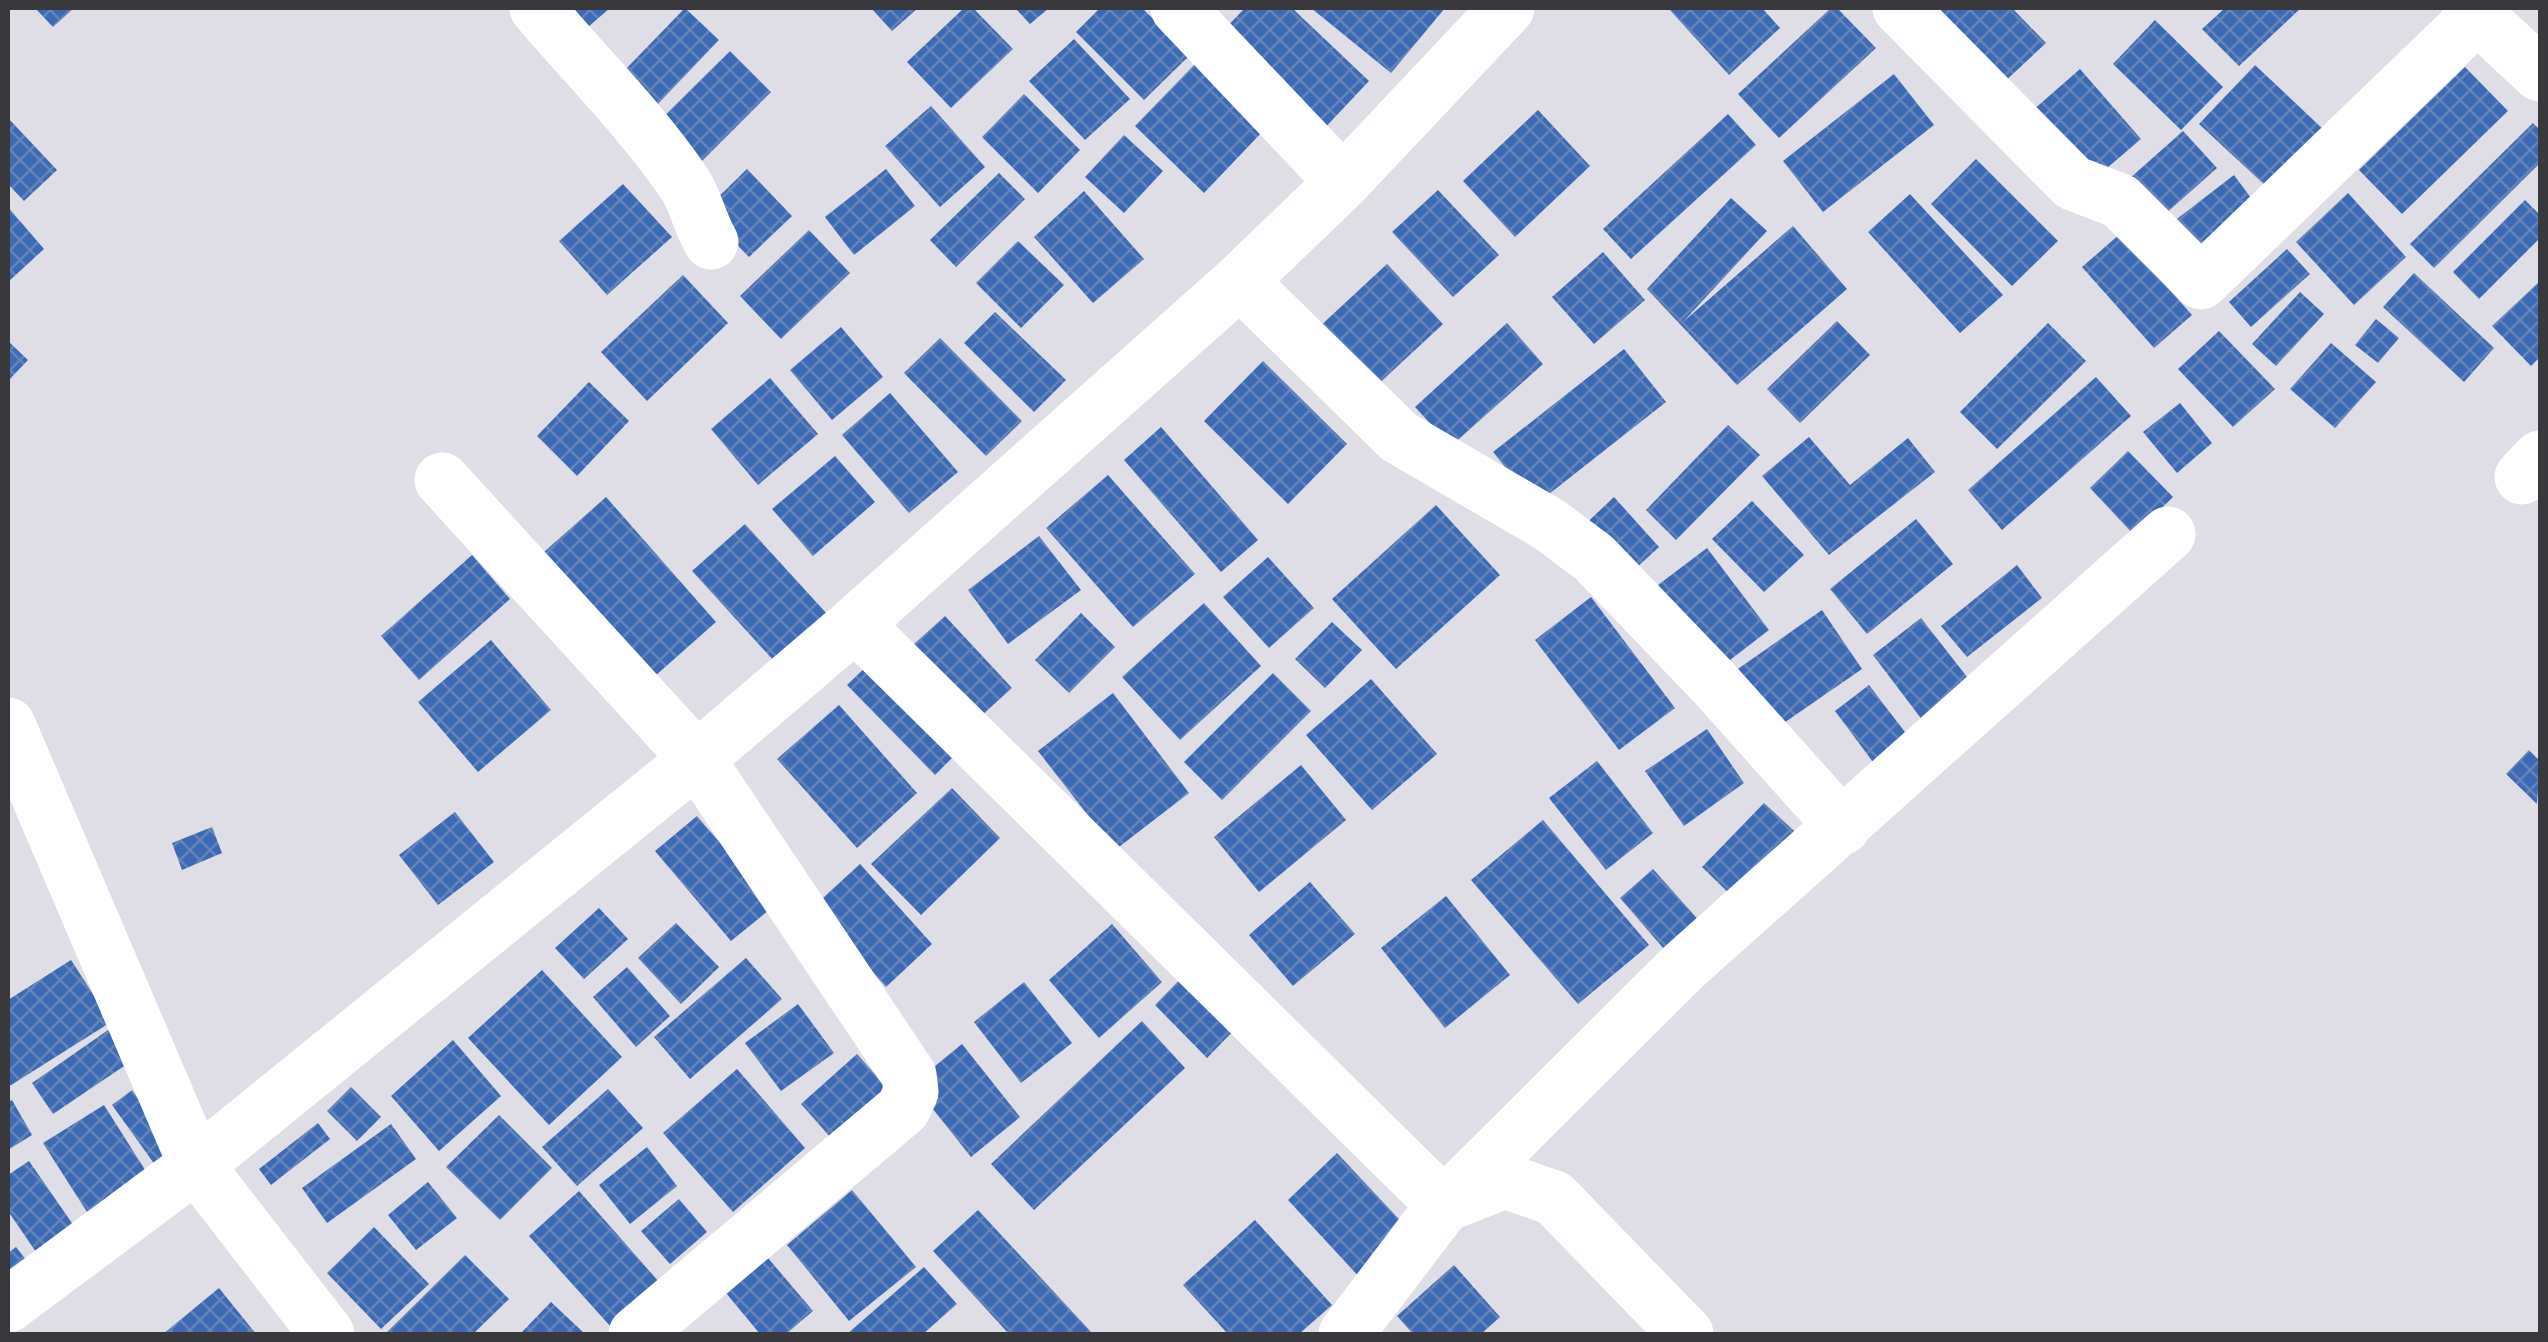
<svg xmlns="http://www.w3.org/2000/svg" width="2548" height="1342" viewBox="0 0 2548 1342" font-family="'PT Sans Narrow',sans-serif">
  <defs>
    <pattern id="building-cross-hatch" width="8" height="8" patternUnits="userSpaceOnUse" patternTransform="scale(2.5)"><rect width="8" height="8" fill="#3c6ab4"/><path d="M0 0l8 8M0 8l8-8" fill="none" stroke="#6585b9"/></pattern>
  </defs>
  <rect width="100%" height="100%" fill="#dfdee6"/>
  <!-- building -->
  <g fill="url(#building-cross-hatch)">
    <polygon points="35,8 74,8 53,27"/>
    <polygon points="545,8 610,8 573,40"/>
    <polygon points="685,8 719,40 655,107 620,75"/>
    <polygon points="871,8 918,8 892,31"/>
    <polygon points="964,8 973,8 1013,49 951,108 907,62"/>
    <polygon points="1015,8 1049,8 1030,24"/>
    <polygon points="1100,8 1142,8 1190,55 1144,100 1076,32"/>
    <polygon points="1245,8 1292,8 1369,81 1320,133 1218,36"/>
    <polygon points="1311,8 1445,8 1391,73"/>
    <polygon points="1668,8 1762,8 1780,28 1729,75"/>
    <polygon points="1831,8 1837,8 1876,48 1779,138 1738,94"/>
    <polygon points="1926,8 2012,8 2046,43 2000,86"/>
    <polygon points="2225,8 2301,8 2239,66 2202,29"/>
    <polygon points="2155,20 2223,87 2181,130 2113,64"/>
    <polygon points="1074,39 1130,99 1085,140 1029,81"/>
    <polygon points="730,51 771,92 693,170 652,128"/>
    <polygon points="1195,64 1264,130 1204,193 1135,126"/>
    <polygon points="2255,65 2325,131 2269,189 2199,124"/>
    <polygon points="2465,67 2508,111 2402,214 2359,170"/>
    <polygon points="2080,69 2141,139 2093,180 2032,111"/>
    <polygon points="1894,74 1934,125 1823,212 1783,161"/>
    <polygon points="1024,94 1080,150 1038,193 982,137"/>
    <polygon points="931,106 985,167 940,207 885,146"/>
    <polygon points="1538,110 1590,166 1515,237 1463,181"/>
    <polygon points="1728,114 1756,145 1631,259 1603,229"/>
    <polygon points="8,118 57,170 24,201 8,184"/>
    <polygon points="2533,123 2540,130 2540,163 2434,268 2410,244"/>
    <polygon points="2183,131 2217,168 2154,224 2120,187"/>
    <polygon points="1124,135 1163,171 1124,213 1085,177"/>
    <polygon points="1976,159 2058,241 2012,286 1931,204"/>
    <polygon points="747,169 792,216 749,257 704,211"/>
    <polygon points="886,169 915,206 854,255 825,217"/>
    <polygon points="999,173 1025,199 956,267 930,240"/>
    <polygon points="2234,175 2265,217 2201,266 2169,225"/>
    <polygon points="623,184 672,237 607,295 559,241"/>
    <polygon points="1438,190 1499,255 1453,297 1392,232"/>
    <polygon points="1084,191 1144,259 1093,303 1034,237"/>
    <polygon points="2348,193 2406,257 2354,305 2296,242"/>
    <polygon points="1910,194 2003,295 1960,333 1868,232"/>
    <polygon points="1731,198 1767,231 1683,322 1793,226 1847,289 1737,385 1647,289"/>
    <polygon points="2525,200 2540,215 2540,238 2479,299 2453,272"/>
    <polygon points="8,207 44,249 8,282"/>
    <polygon points="809,230 850,273 781,339 740,296"/>
    <polygon points="2120,234 2192,315 2154,348 2082,267"/>
    <polygon points="1018,241 1064,285 1021,328 976,283"/>
    <polygon points="2287,249 2310,274 2251,327 2229,302"/>
    <polygon points="1603,252 1645,300 1594,344 1552,297"/>
    <polygon points="1387,264 1443,324 1373,389 1317,329"/>
    <polygon points="2414,273 2494,348 2464,382 2383,307"/>
    <polygon points="683,275 728,323 647,401 601,352"/>
    <polygon points="2540,281 2540,357 2531,366 2492,326"/>
    <polygon points="2300,292 2324,314 2276,366 2252,344"/>
    <polygon points="995,312 1066,380 1034,412 964,343"/>
    <polygon points="2376,319 2399,338 2378,363 2355,345"/>
    <polygon points="1837,321 1870,355 1800,423 1767,389"/>
    <polygon points="1507,323 1543,364 1451,446 1415,407"/>
    <polygon points="2048,323 2086,361 1997,449 1960,412"/>
    <polygon points="841,327 883,377 832,420 790,370"/>
    <polygon points="2219,331 2275,389 2233,427 2178,369"/>
    <polygon points="940,338 1022,421 986,456 904,373"/>
    <polygon points="8,341 28,360 8,381"/>
    <polygon points="2331,343 2376,382 2335,428 2290,389"/>
    <polygon points="1624,349 1666,402 1535,505 1493,452"/>
    <polygon points="1263,361 1347,444 1288,504 1204,421"/>
    <polygon points="2096,377 2131,416 2002,530 1968,490"/>
    <polygon points="770,378 818,434 758,485 711,429"/>
    <polygon points="589,382 629,421 577,476 537,436"/>
    <polygon points="890,393 958,472 909,513 842,435"/>
    <polygon points="2180,403 2212,443 2177,473 2143,432"/>
    <polygon points="1728,425 1760,455 1676,540 1646,510"/>
    <polygon points="1161,427 1258,540 1221,572 1124,460"/>
    <polygon points="1809,437 1850,485 1908,438 1935,472 1829,555 1762,476"/>
    <polygon points="2128,451 2173,497 2134,535 2090,488"/>
    <polygon points="835,456 875,502 813,556 772,509"/>
    <polygon points="1108,475 1195,574 1133,627 1046,528"/>
    <polygon points="606,497 716,622 646,684 535,560"/>
    <polygon points="1614,497 1659,547 1622,581 1577,532"/>
    <polygon points="1752,501 1804,555 1764,592 1712,539"/>
    <polygon points="1436,505 1500,575 1396,669 1332,599"/>
    <polygon points="1916,519 1953,564 1867,634 1830,589"/>
    <polygon points="745,524 838,626 785,673 692,571"/>
    <polygon points="1039,536 1081,590 1008,644 968,590"/>
    <polygon points="1707,548 1769,630 1717,670 1654,588"/>
    <polygon points="472,555 510,599 419,680 381,636"/>
    <polygon points="1268,557 1314,608 1269,648 1223,597"/>
    <polygon points="2017,565 2042,598 1967,657 1941,626"/>
    <polygon points="1591,597 1675,708 1619,750 1535,640"/>
    <polygon points="1204,603 1261,666 1180,740 1122,677"/>
    <polygon points="1822,610 1862,669 1775,729 1735,671"/>
    <polygon points="1081,613 1115,647 1069,693 1035,660"/>
    <polygon points="945,616 1012,688 970,726 903,654"/>
    <polygon points="1921,618 1978,691 1929,729 1873,655"/>
    <polygon points="1332,622 1362,650 1325,688 1295,659"/>
    <polygon points="491,640 551,710 478,772 418,702"/>
    <polygon points="873,660 961,749 935,775 847,685"/>
    <polygon points="1273,673 1311,711 1222,800 1184,762"/>
    <polygon points="1371,679 1437,754 1372,810 1306,735"/>
    <polygon points="1869,685 1911,740 1876,766 1835,711"/>
    <polygon points="1113,693 1189,793 1115,850 1038,751"/>
    <polygon points="839,705 917,793 857,848 777,759"/>
    <polygon points="1707,729 1744,783 1684,826 1645,771"/>
    <polygon points="2529,750 2540,761 2537,804 2506,774"/>
    <polygon points="1597,761 1653,833 1606,870 1549,798"/>
    <polygon points="1301,765 1346,820 1259,892 1214,837"/>
    <polygon points="952,788 1000,838 921,915 871,864"/>
    <polygon points="1764,803 1805,841 1743,907 1702,867"/>
    <polygon points="455,812 494,862 438,905 399,855"/>
    <polygon points="697,816 774,906 731,941 655,851"/>
    <polygon points="1543,820 1649,945 1578,1004 1471,880"/>
    <polygon points="212,827 222,853 182,870 172,843"/>
    <polygon points="860,864 932,944 886,987 813,907"/>
    <polygon points="1653,869 1704,926 1670,956 1620,898"/>
    <polygon points="1310,882 1355,934 1293,986 1249,935"/>
    <polygon points="1446,896 1510,975 1445,1028 1381,948"/>
    <polygon points="599,908 628,939 584,979 555,948"/>
    <polygon points="676,923 719,967 681,1004 638,958"/>
    <polygon points="1112,924 1162,982 1099,1038 1049,980"/>
    <polygon points="746,958 782,999 690,1079 654,1037"/>
    <polygon points="71,960 111,1022 8,1087 8,1000"/>
    <polygon points="627,967 670,1016 636,1047 593,997"/>
    <polygon points="1190,969 1243,1021 1207,1058 1155,1005"/>
    <polygon points="542,970 622,1057 549,1125 468,1038"/>
    <polygon points="1024,982 1072,1043 1021,1083 974,1022"/>
    <polygon points="798,1004 834,1053 781,1091 745,1043"/>
    <polygon points="1142,1021 1185,1068 1034,1210 991,1164"/>
    <polygon points="111,1028 133,1060 53,1114 32,1083"/>
    <polygon points="453,1040 501,1096 439,1151 391,1096"/>
    <polygon points="962,1044 1020,1117 971,1157 913,1084"/>
    <polygon points="857,1054 887,1088 831,1138 801,1104"/>
    <polygon points="737,1069 805,1148 733,1212 663,1133"/>
    <polygon points="351,1087 381,1117 357,1141 327,1111"/>
    <polygon points="608,1089 643,1128 577,1186 542,1147"/>
    <polygon points="132,1090 178,1154 158,1169 112,1105"/>
    <polygon points="12,1100 32,1135 8,1150 8,1102"/>
    <polygon points="104,1105 147,1173 87,1212 43,1143"/>
    <polygon points="499,1115 552,1168 500,1220 446,1167"/>
    <polygon points="318,1123 330,1139 271,1185 259,1169"/>
    <polygon points="391,1124 416,1159 327,1223 302,1188"/>
    <polygon points="647,1147 677,1186 630,1224 599,1185"/>
    <polygon points="1337,1153 1412,1233 1362,1280 1288,1200"/>
    <polygon points="29,1161 74,1226 36,1252 8,1211 8,1175"/>
    <polygon points="428,1182 457,1218 416,1250 388,1215"/>
    <polygon points="852,1190 916,1267 849,1321 787,1245"/>
    <polygon points="579,1191 660,1283 611,1327 529,1236"/>
    <polygon points="679,1199 707,1232 670,1264 641,1231"/>
    <polygon points="978,1210 1093,1334 1009,1334 933,1251"/>
    <polygon points="1255,1220 1332,1305 1299,1334 1228,1334 1183,1285"/>
    <polygon points="374,1227 429,1284 381,1329 327,1273"/>
    <polygon points="16,1247 31,1266 8,1285 8,1253"/>
    <polygon points="465,1255 509,1299 473,1334 385,1334"/>
    <polygon points="768,1258 813,1311 786,1334 760,1334 726,1293"/>
    <polygon points="1454,1265 1500,1317 1481,1334 1413,1334 1397,1316"/>
    <polygon points="924,1267 957,1304 923,1334 847,1334"/>
    <polygon points="219,1288 256,1334 163,1334"/>
    <polygon points="551,1302 585,1334 520,1334"/>
  </g>
  <g fill="none" stroke-linecap="round" stroke-linejoin="round">
    <!-- street -->
    <g stroke="#fff" stroke-width="55">
      <path d="M537,8c49,58 106,114 149,178 9,14 14,37 25,56"/>
      <polyline points="1178,8 1343,182"/>
      <polyline points="1900,8 2073,183 2120,201 2201,282 2478,15"/>
      <polyline points="2469,8 2540,74"/>
      <polyline points="1240,281 1399,437 1550,525 1594,558 1714,683 1843,827"/>
      <polyline points="2522,477 2540,458"/>
      <polyline points="442,480 697,759 909,1075 911,1092 903,1109 636,1334"/>
      <polyline points="855,624 1444,1205 1682,968 2168,534"/>
      <polyline points="8,725 196,1165 327,1334"/>
      <polyline points="8,1305 196,1165 697,759 855,624 1240,281 1343,182 1507,8"/>
      <polyline points="1346,1334 1444,1205 1505,1181 1554,1198 1686,1334"/>
    </g>
  </g>
  <!-- border -->
  <rect width="2548" height="1342" fill="none" stroke="#39383c" stroke-width="20"/>
</svg>
